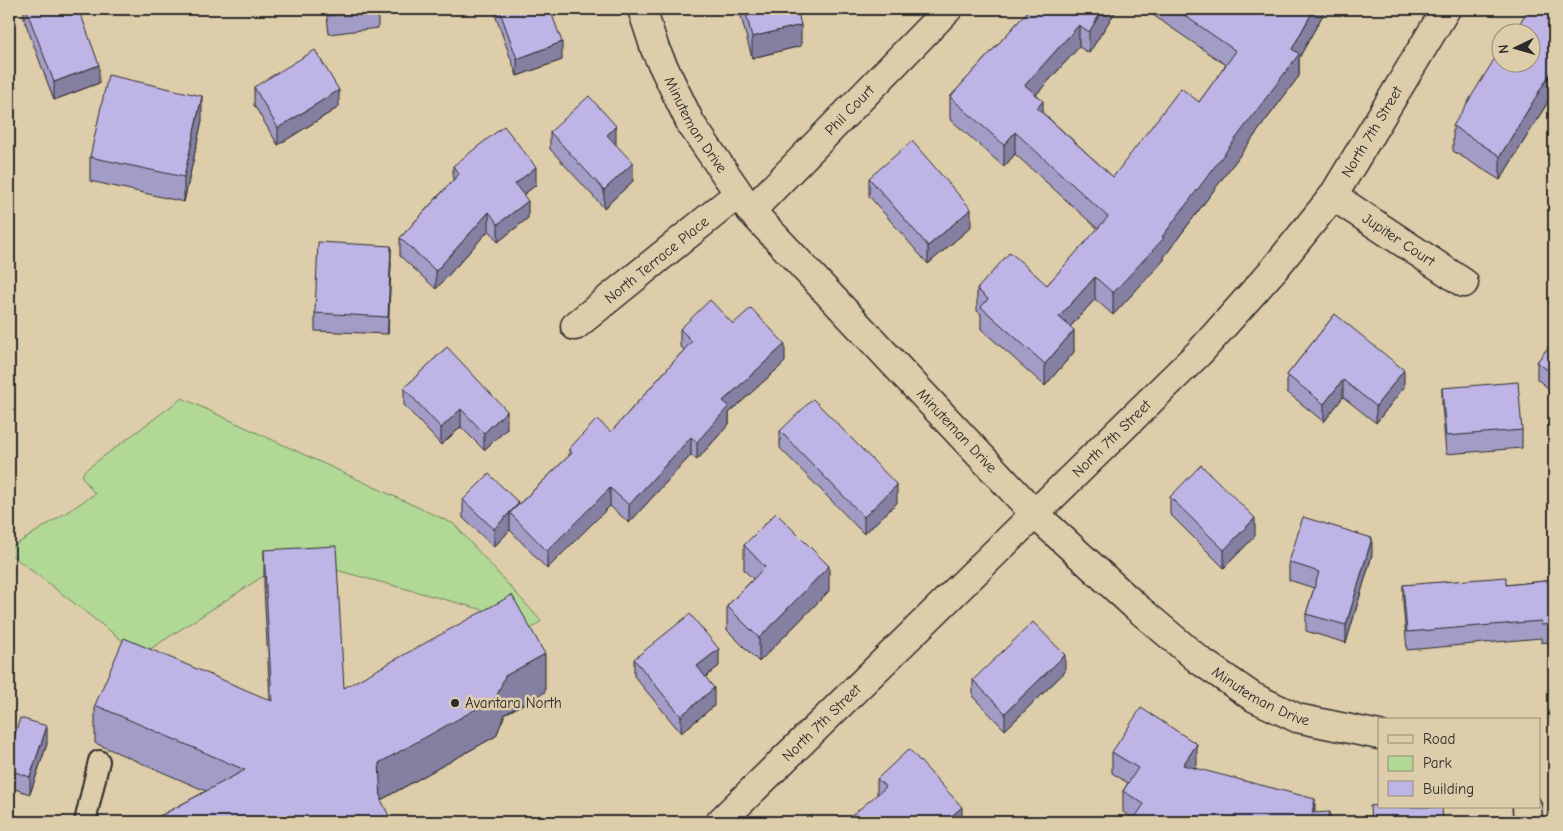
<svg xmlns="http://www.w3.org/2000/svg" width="1563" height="831" viewBox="0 0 1563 831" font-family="'Comic Neue',sans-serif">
  <rect width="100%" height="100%" fill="#decdaa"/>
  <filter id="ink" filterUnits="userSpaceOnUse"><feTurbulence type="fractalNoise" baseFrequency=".02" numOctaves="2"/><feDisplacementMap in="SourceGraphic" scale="10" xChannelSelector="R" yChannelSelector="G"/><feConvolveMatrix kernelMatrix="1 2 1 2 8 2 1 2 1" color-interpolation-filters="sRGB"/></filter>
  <g filter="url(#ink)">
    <!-- green -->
    <polygon fill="#b1d894" stroke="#6e8260" points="182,398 454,524 541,621 526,633 517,619 336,570 265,575 141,655 9,553 9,549 95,494 82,477 84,471"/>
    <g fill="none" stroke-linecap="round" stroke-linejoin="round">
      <defs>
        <polyline id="service" points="85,822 99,761"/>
        <g id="minor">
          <path id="s1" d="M642,9l13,40 36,75 60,87 285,304 99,91 64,54 54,37 44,21 82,17"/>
          <path id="s2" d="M1333,196l131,87"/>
          <path id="s3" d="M751,211l197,-202"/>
          <path id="s4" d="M575,326l163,-132"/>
          <polyline points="1527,807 1528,822"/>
          <path id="s5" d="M720,822l480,-470 75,-84 58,-72 113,-187"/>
        </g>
      </defs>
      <!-- service casing -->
      <use href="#service" stroke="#2b2b2b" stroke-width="24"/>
      <!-- minor casing -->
      <use href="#minor" stroke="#2b2b2b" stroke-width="31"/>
      <!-- service -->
      <use href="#service" stroke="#decdaa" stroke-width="20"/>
      <!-- minor -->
      <use href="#minor" stroke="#decdaa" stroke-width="28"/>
    </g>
    <!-- wall -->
    <g fill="#a39cc6" stroke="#2b2b2b">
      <polygon points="24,9 79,9 99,83 54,100 24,19"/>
      <polygon points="326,9 378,9 378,28 329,34"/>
      <polygon points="493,9 550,9 562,60 517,76"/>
      <polygon points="739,9 797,9 801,46 752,58"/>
      <polygon points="1030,9 1117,9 1089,53 1079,47 1036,95 1043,113 1113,177 1199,102 1226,65 1144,9 1326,9 1299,58 1299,76 1164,257 1164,260 1113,315 1095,299 1070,327 1074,352 1045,386 981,329 981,314 977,311 977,289 1047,285 1098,229 1015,154 1004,167 950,119 950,97"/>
      <polygon points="1554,9 1554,92 1500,180 1453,151 1453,126"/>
      <polygon points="254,87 339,107 278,145 254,105"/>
      <polygon points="202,120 184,202 90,181 90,157"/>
      <polygon points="550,132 616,144 616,145 633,181 604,208 550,149"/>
      <polygon points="453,166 536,185 523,195 528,218 498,242 489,230 436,289 400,256 400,238 453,180"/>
      <polygon points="869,178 971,227 928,264 869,196"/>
      <polygon points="391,263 388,334 315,331 315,313"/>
      <polygon points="1335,314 1404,387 1376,423 1343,397 1324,422 1287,392 1287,375"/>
      <polygon points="733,324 785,362 729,413 729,424 697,460 691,455 629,523 610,506 547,569 510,530 494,547 463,518 463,500 519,504 569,456 569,449 611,432 684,350 680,346 680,329"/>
      <polygon points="1554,340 1554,393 1537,379 1537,362"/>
      <polygon points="447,347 507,429 484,450 461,427 441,445 404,405 404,388"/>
      <polygon points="1442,388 1522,430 1522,448 1446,454 1442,405"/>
      <polygon points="780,431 897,503 864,534 780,448"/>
      <polygon points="1170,497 1255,536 1224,568 1170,514"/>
      <polygon points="744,545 829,591 759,662 727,630 727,606 753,579 744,570"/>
      <polygon points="264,550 344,688 545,692 505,714 496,736 381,800 389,822 149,822 206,791 95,743 95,705 270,700 264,588"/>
      <polygon points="1372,555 1346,643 1306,631 1306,614 1314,588 1289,580 1289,562"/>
      <polygon points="1554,580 1554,641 1541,643 1541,638 1407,650 1403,603 1403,585 1506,585"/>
      <polygon points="634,659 719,666 705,677 714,706 681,733 634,676"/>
      <polygon points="1065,672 1005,730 973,697 973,680"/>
      <polygon points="47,744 30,794 9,787 9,754"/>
      <polygon points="1112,752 1197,765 1195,768 1315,813 1330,822 1134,822 1134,819 1123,812 1123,791 1128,783 1112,773"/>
      <polygon points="877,779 962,822 877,794"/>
    </g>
    <!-- shaded-wall -->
    <g fill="#857fa1" stroke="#2b2b2b">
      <polygon points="1103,9 1117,9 1089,53 1089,32"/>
      <polygon points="1314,9 1326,9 1299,58 1299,76 1164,257 1164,260 1113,315 1113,293 1162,237 1292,49"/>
      <polygon points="801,25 801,46 752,58 752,37"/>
      <polygon points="1079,25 1079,47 1025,107 1025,85"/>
      <polygon points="562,42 562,60 517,76 517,59"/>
      <polygon points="99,65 99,83 54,100 54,82"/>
      <polygon points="1554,67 1554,92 1500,180 1500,156"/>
      <polygon points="339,90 339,107 278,145 278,128"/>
      <polygon points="202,96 202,120 184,202 184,177"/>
      <polygon points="1043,101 1043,123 1037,108"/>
      <polygon points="616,126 616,144 607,153 607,135"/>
      <polygon points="1015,132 1015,154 1004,167 1004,145"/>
      <polygon points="633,163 633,181 604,208 604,190"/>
      <polygon points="536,167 536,185 515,201 515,184"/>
      <polygon points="528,201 528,218 498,242 498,224"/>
      <polygon points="971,209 971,227 928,264 928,246"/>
      <polygon points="489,212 489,230 436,289 436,271"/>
      <polygon points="391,246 391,263 388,334 388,317"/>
      <polygon points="1095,277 1095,299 1059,339 1059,317"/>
      <polygon points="1074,330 1074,352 1045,386 1045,364"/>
      <polygon points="785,344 785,362 729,413 729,424 697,460 697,442 723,401"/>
      <polygon points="1404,370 1404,387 1376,423 1376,406"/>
      <polygon points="1343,380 1343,397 1324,422 1324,404"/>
      <polygon points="461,409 461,427 441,445 441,428"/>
      <polygon points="507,411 507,429 484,450 484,433"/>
      <polygon points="691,437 691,455 629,523 629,505"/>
      <polygon points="897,485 897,503 864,534 864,517"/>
      <polygon points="610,488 610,506 547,569 547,551"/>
      <polygon points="519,503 519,520 510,513 510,530 494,547 494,529"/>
      <polygon points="1255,518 1255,536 1224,568 1224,550"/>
      <polygon points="1372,538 1372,555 1346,643 1346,625"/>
      <polygon points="829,566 829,591 759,662 759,638"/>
      <polygon points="719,649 719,666 697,684 697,666"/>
      <polygon points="545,654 545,692 505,714 496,736 379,801 379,763 505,676"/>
      <polygon points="1065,655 1065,672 1005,730 1005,713"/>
      <polygon points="714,688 714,706 681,733 681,716"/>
      <polygon points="47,726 47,744 30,794 30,777"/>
      <polygon points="1197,744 1197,765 1183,787 1183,765"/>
      <polygon points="1315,799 1315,820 1312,813"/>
      <polygon points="962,807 962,822 945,822"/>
      <polygon points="1330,812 1330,822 1327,822"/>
    </g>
    <!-- building -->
    <g fill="#beb5e6" stroke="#2b2b2b">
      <polygon points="26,9 79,9 99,65 54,82"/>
      <polygon points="328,9 378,9 378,10 329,16"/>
      <polygon points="499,9 550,9 562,42 517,59"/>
      <polygon points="745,9 797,9 801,25 752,37"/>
      <polygon points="1030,9 1103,9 1089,32 1079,25 1025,85 1043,101 1037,108 1113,177 1181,88 1199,102 1236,51 1175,9 1314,9 1292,49 1299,54 1162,237 1164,238 1113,293 1095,277 1059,317 1074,330 1045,364 981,307 988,299 977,289 1010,252 1047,285 1108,217 1015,132 1004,145 950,97"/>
      <polygon points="1528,9 1554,9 1554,67 1500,156 1453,126 1500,50 1500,62 1530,62 1530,32 1515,32"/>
      <polygon points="315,50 339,90 278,128 254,87"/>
      <polygon points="108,75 202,96 184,177 90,157"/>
      <polygon points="589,96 616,126 607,135 633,163 604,190 550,132"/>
      <polygon points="504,126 536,167 515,184 528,201 498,224 489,212 436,271 400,238 459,174 453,166"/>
      <polygon points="912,141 971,209 928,246 869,178"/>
      <polygon points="318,242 391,246 388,317 315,313"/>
      <polygon points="710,300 733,324 751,308 785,344 723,401 729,406 697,442 691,437 629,505 610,488 547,551 510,513 572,453 569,449 597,419 611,432 692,341 680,329"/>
      <polygon points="1335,314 1404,370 1376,406 1343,380 1324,404 1287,375"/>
      <polygon points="1554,340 1554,375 1537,362"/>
      <polygon points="447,347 507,411 484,433 461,409 441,428 404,388"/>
      <polygon points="1518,382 1522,430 1446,436 1442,388"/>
      <polygon points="813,399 897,485 864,517 780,431"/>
      <polygon points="1201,465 1255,518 1224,550 1170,497"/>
      <polygon points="489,474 519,503 494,529 463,500"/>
      <polygon points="776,513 829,566 759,638 727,606 765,567 744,545"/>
      <polygon points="1303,517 1372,538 1346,625 1306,614 1319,572 1289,562"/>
      <polygon points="336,546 344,688 512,595 545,654 505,676 496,698 379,763 381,800 389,816 387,822 302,822 301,820 297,822 149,822 245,770 95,705 124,638 272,701 264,550"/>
      <polygon points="1506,577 1506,585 1554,580 1554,624 1541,625 1541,621 1407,632 1403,585"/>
      <polygon points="690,614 719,649 697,666 714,688 681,716 634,659"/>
      <polygon points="1033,622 1065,655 1005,713 973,680"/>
      <polygon points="1141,708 1197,744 1183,765 1315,799 1312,813 1330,812 1327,822 1138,822 1134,819 1144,804 1123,791 1138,768 1112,752"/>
      <polygon points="20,718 47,726 30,777 9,770 9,754"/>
      <polygon points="909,749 962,807 945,822 844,822 886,787 877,779"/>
      <polygon points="1379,805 1379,807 1442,807 1443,822 1371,822 1370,806"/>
    </g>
  </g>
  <!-- markers -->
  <circle fill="#2b2b2b" stroke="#decdaa" stroke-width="2" cx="455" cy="703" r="5"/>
  <g text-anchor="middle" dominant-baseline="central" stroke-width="5" stroke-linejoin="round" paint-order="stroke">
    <!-- street labels -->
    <g font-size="15" fill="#2b2b2b" stroke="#decdaa">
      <text stroke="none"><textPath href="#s3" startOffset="141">Phil Court</textPath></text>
      <text stroke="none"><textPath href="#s1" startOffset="128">Minuteman Drive</textPath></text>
      <text stroke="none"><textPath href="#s5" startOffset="952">North 7th Street</textPath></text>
      <text stroke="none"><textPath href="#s2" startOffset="79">Jupiter Court</textPath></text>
      <text stroke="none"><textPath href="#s4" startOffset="105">North Terrace Place</textPath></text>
      <text stroke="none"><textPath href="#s1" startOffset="532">Minuteman Drive</textPath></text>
      <text stroke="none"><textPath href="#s5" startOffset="548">North 7th Street</textPath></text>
      <text stroke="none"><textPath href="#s1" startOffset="938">Minuteman Drive</textPath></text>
      <text stroke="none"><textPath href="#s5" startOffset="142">North 7th Street</textPath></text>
    </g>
    <!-- poi labels -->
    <g font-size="15" fill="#2b2b2b" stroke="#decdaa" text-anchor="start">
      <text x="465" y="703">Avantara North</text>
    </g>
  </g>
  <!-- margin -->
  <rect width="1563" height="831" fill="none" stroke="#decdaa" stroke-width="30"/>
  <rect x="15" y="15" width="1533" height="801" fill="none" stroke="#2b2b2b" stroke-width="2" filter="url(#ink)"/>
  <!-- legend -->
  <rect x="1378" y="718" width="162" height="90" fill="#decdaa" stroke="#968c77"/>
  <rect x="1388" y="735" width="25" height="8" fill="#decdaa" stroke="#968c77"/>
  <text x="1423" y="744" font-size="15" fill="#2b2b2b">Road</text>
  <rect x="1388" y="756" width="25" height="15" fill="#b1d894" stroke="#968c77"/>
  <text x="1423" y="768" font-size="15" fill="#2b2b2b">Park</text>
  <rect x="1388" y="781" width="25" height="15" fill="#beb5e6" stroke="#968c77"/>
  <text x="1423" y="794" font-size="15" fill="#2b2b2b">Building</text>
  <!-- north arrow -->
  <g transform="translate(1516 48) rotate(265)"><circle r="24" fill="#decdaa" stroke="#968c77"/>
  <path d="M0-4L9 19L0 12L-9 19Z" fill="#2b2b2b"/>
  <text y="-8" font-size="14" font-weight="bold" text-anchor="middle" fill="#2b2b2b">N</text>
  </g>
</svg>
